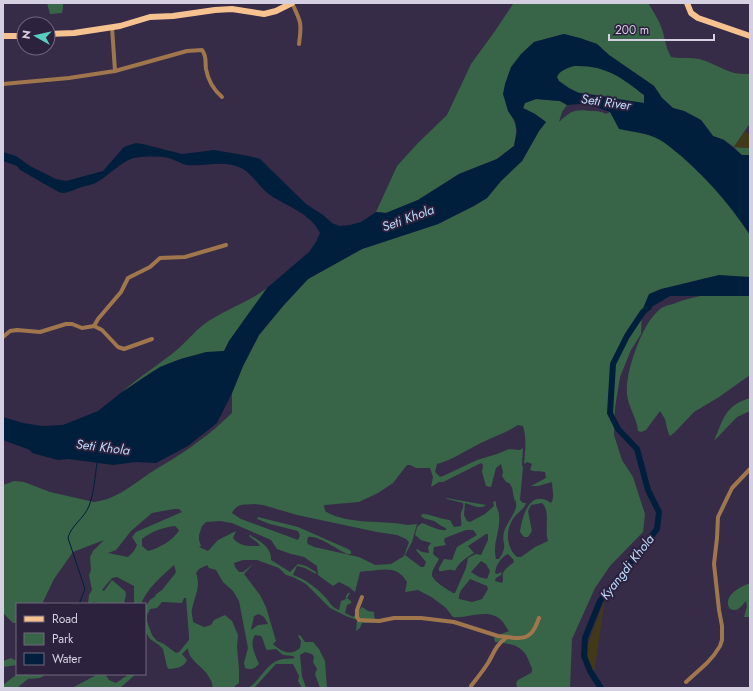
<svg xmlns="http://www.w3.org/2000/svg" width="753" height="691" viewBox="0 0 753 691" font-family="Jost,sans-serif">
  <rect width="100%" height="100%" fill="#362c47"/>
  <!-- green -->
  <g fill="#386447" fill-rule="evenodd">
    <polygon points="47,3 63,3 63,7 62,13 50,14"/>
    <path d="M516,3h132c5,8 11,17 14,26 3,10 4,19 9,28 10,2 18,0 28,2 12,3 21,9 32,13 6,2 13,2 19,2v49l-16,24 16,1v13l-7,-4 -9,-10 -10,-7 -11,-4 -12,-16 -17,-9 -11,-3 -11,-10 -8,-12 -45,-31 -12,-11 -33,-10 -30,8 -26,69c10,14 9,19 6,35l-17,13 -38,15 -41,26 -32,13 -10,-1 21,-46 21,-23 29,-28 24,-51 24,-33 18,-27z"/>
    <polygon points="565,50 620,76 644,95 644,103 619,100 605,96 520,85"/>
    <path d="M536,99l24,2 7,4 -5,7 -3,10c12,-11 15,-13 32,-11 5,0 10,0 15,3l4,-2 75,40 65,76v52l-44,-2 -9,3 -12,7 -41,18 -2,5 -1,23 -10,16 -11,27 -5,31 -1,27 8,25 11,17 12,37 -2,18 -33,34 -15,22 -23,51 -2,49h-50l-3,-1 -1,-4 2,-3 13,-7c2,-4 1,-5 -1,-9 -6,-19 -17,-20 -35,-22l-1,-4 2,-2 13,-5c-3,-3 -4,-7 -7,-10 -14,-14 -33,-2 -49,-4l-7,-9 -13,-10 -15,-8 -13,2 2,-10c-9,-16 -22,-13 -38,-11 -3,0 -6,0 -9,1l-5,20 -6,-5 -10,-5 -6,4 -15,-11 -1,-9 -13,-9 -13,-3 -14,-5 -6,-9 -39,-17 -12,-2 -14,1 -4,4 -3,9v5l2,6 -2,1 9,4 10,-11 18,-9 -3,7c7,9 16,8 27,8l-2,-3 -9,-7 1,-1c9,6 22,12 21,25l19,12 8,-8 8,2 10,6v2l-11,-6 -8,-2 -4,9c12,4 24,13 32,22 6,6 5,9 14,13l2,-9 5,-2v-3l2,-3h2l-3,5 4,3v2l-4,2 -2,8 8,4 9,-10 6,4 6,1 1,11h-13l-2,5 -4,3 1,-11 -11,-4 -16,-8 -24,-24 -13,-7 -7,-2 -7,-7 -22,-8h-14l-9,3 1,4 4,5h4l10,-8 -9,10 16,21 6,12 10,34 -3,3c8,7 17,13 27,4l1,-7 -3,-5 2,-1 5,7h8l6,7 6,12 2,27h-7l-5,-14 2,-5 -4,-7 1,-5 -2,-3 -7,-2 -5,3 2,21 4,12h-4l-4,-7 1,-5 -6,-12h-17l-21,23 -7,1c12,-7 18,-24 31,-28 5,-2 12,-1 16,-2l-2,-2 -10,-1 -7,-6 -9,1c-3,-4 -3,-10 -6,-14l-6,-1c-6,9 0,19 4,29 -5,5 -7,6 -14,4l-1,-5 4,-15 -9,-47 -6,-10 -10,-9 -7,-12 -7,-2 -2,-3 -8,4 -3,4c5,14 -1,22 -4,36 -1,4 1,9 1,13l11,5 7,-2 3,-5 11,-5 7,6 6,14 -1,12 2,22v14l-5,4 1,1h-22c-1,-3 -1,-7 -3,-9 -5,-12 -22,-18 -22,-31l-6,6 5,6c-4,8 -10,8 -18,9l-2,-2 -4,-18 -4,-4 -9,-6 -5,-8v-24l5,-7 6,-4 1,1 -2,-2 7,-5 12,-15 2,-3 -2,-7c-13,12 -26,22 -33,39h-7v-18l-17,-9 -5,1 -10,12 2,1 8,-11 13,11 1,3 -2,10h-19l-12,-2 -1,2h-4l1,-9 3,-5 -3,-15 2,-5 -1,-13 3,-6 11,-11 -31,12 -19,27 -12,25h-25v19h-4l-10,-10v-128l11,-4 10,1 26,10 44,10c24,-3 39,-18 59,-31 16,-10 32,-19 46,-30 12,-8 22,-18 33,-28v-20l11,-27 16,-31 24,-29 25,-27 54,-30 76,-25 25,-13 24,-13 14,-17 21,-20 17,-30 7,-9 -11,-8 -12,-6 2,-5zM518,425l5,1c4,13 2,25 1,38l3,-2 5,2 -2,6c4,2 10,1 15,2l1,6 -15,8h7l14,-4c0,7 3,15 -1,21 -21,-15 -29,13 -31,29l4,5h4l4,-6 -4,-20 3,-6 11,-2c9,8 2,27 6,38l-13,6 -14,10h-4c-12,-11 -12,-30 -1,-42 4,-4 8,-6 10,-12h-3l-3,-3 3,-33 -1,-2 1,-17 -3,2 -11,-1 -12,5 -20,6 -34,16 -3,1 -5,-5 2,-8c15,-4 28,-13 42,-20 13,-7 27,-11 39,-19zM481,463l2,2 -1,7 4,14 5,1 5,-19 5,-4 2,8 -1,4 4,6 3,1c5,6 3,8 5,15 1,6 1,-1 2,5 2,8 -10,20 -12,29 -3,13 5,12 -5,27h-3c-4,-15 5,-29 3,-44 0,-5 -4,-9 -3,-14l-3,1 1,4 -9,8 -15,8 -3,-1 -3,-6 1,-12c7,2 15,7 21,2l-40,-7 1,1 16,4c1,5 -1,6 -2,10 -1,5 1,9 0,13l-7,1 -4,-7c-10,-1 -19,-6 -28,-6l-1,2c4,4 8,3 13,5 4,2 6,5 12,7v2c-7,1 -16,-4 -24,-7l-5,4 -2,8 6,5 10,3 -3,4 1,6 -7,-1 -5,-3 -1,1 10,12 -2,5h-3l-16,-12 7,-13 5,-18 -9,1c-25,-5 -61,0 -83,-14l-1,-5 1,-1 34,-3 19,-9 15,-10 14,-18h3l6,3h14l3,9 -2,10 8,-5h4zM254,504l9,1 34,10 80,17 20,3 9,4 3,3 -5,14 -13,8 -16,1 -16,-8 -45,-10 -6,-3 -1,-2 1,-5c11,-2 29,13 39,17h4v-3l-3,-2 -50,-22 -40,-10 -1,2 13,5 28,7 2,5 -2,4 -57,-21 -9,-6c5,-10 11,-8 22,-9zM174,509h5l3,3 -46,20 -4,5 5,8 -3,6 -6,6 -20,-4 8,-3 15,-19 21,-18zM175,526l4,4c-4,9 -21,19 -31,21l-6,-5v-7c8,-7 22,-12 33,-13zM466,530h7l4,5 -20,12 -5,13 -8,-1 -5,9v3c6,1 10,-3 16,0 3,-8 12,-14 19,-18l-6,-7 18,-12h2v6l-7,15 -5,-1 -8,4 -2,10 -11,25h-2c-5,-3 -22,-13 -21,-19 0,-4 5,-11 7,-15l-6,-5 1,-7 12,-2 -2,-4 1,-3zM508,554l5,5 1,3c-3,3 -9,6 -11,11 -1,4 1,6 -1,10l-7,-2 1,-3 5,-3 1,-3 -5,2 -2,-1c1,-8 6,-16 13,-19zM481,561l5,3 4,7 -3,8 -8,-2 -8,-5zM470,579l17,7 1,3 -6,10 -10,3 -13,-3c-1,-9 7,-13 11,-20zM184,598h2l3,38v4l-10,12 -3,1 -12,-9 -7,-3 -5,-6 -5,-14v-6l3,-6 7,-1 5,-6 20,1zM259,614l5,3 4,7 -10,1 -7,5 3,-14z"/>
    <path d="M267,288l-38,53 -5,10c-21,2 -43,6 -63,16 -13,6 -26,17 -39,25 18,-16 38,-28 56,-43 9,-8 16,-17 25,-24 20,-15 45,-22 64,-37z"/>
    <path d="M750,290v85l-31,22 -25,15 -20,21 -4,3 -2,-4 -3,-13 -5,-8 -14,19 -5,2 -3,-1c-1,-13 -10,-24 -11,-37 -1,-15 4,-32 9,-45 5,-14 12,-29 23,-39 3,-3 9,-5 14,-6 25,-10 50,-12 77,-14z"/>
    <path d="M750,398v13l-13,6 -23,24c9,-21 11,-36 36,-43z"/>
    <path d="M748,584h2v33h-6l3,-11 -1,-5c-6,6 -7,11 -16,8 -8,-12 9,-22 18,-25z"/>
    <polygon points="11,658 17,661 17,665 3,667 3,661"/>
    <polygon points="17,674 47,674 40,678 28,679 17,688 3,688 3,685"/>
    <polygon points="98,674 105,674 109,680 116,683 129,674 136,674 120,688 72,688"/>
  </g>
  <!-- sand -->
  <g fill="#423919">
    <polygon points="745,131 750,135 750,148 734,147"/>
    <polygon points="605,599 594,673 588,659 588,644"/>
  </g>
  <!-- water -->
  <g fill="#001f3c" fill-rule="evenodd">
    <path d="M564,34l16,4 17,6 12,11 45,31 8,12 11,10 11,3 17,9 12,16 11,4 18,15h8v80c-22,-33 -48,-63 -80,-88 -3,-2 -6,-5 -10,-7 -11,-7 -28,-8 -41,-11l-9,-17 -17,-6 -13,-2 -13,1 -7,-4 -24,-2 -11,4 -2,5 12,6 11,8 -7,9 -17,30 -21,20 -14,17 -13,8 -36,18 -76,25 -54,30 -25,27 -24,29 -16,31 -11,27 -15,30 -29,23 -32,17 -21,-1 -22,3 -44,-6 -11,1 -26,-7 -2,-3 -27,-10v-23l20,6 19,3 21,-1 35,-14 24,-19 38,-25 21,-8 25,-7 18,-1 5,-10 38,-53 42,-36 7,-10 4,-9c-10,-20 -32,-26 -50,-38 -12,-8 -17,-22 -31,-28 -19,-7 -34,0 -52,-2 -6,-1 -13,-6 -19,-7 -9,-2 -28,-2 -37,1 -12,5 -21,15 -32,22 -7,5 -13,4 -20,7 -6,2 -11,5 -17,5 -3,0 -36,-20 -42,-23l-3,-4 -14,-5v-9l13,4 14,10 26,13 10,2 37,-10 21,-24 12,-4 7,1 39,10 32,-4 35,6 11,3 46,45 17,11 9,8 7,3 11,-1 11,-3 15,-10 10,1 32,-13 41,-26 38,-15 17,-13 3,-15 -2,-10 -7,-10 -5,-17 2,-10 6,-17 10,-13 13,-12zM574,66c31,-1 47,11 70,29v8l-65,-10 -10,-5 -10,-7 -2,-4c3,-7 11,-9 17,-11z"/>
    <polygon points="719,275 750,277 750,296 670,296 643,312 644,306 649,294 661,289"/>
  </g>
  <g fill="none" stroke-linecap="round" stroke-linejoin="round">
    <!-- stream -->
    <path stroke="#001f3c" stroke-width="1" d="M79,604l6,-15 -17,-51c3,-13 16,-19 21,-32 5,-13 6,-29 8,-43"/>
    <!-- river -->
    <polyline stroke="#001f3c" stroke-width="6" points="601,688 590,671 584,656 585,638 600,601 657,529 659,512 648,490 637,449 618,429 610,413 613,364 627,336 643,312 649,307"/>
    <!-- minor -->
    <g stroke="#a0764c" stroke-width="4">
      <path d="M292,3c9,19 10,20 7,41"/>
      <path d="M115,71l72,-20 15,-1c5,6 3,12 4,19 2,12 8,21 16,28"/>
      <polyline points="3,84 69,78 115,71 112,27"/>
      <polyline points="94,326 98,319 121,292 128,278 150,267 160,258 185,257 226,245"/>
      <polyline points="3,337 10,331 17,330 40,332 66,324 72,324 82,328 94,326 102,330 118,347 124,349 152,339"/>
      <polyline points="362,597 357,610 357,617 359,620 379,621 394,618 421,618 454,622 498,636 507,637"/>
      <polyline points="686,682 707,663 714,655 720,646 722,640 722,626 719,610 714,564 717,538 718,517 732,488 750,469"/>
      <path d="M471,686c6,-8 12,-15 17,-23 7,-12 7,-17 19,-26 3,0 6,1 10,1 14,1 18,-9 22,-20"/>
    </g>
    <!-- primary -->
    <g stroke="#f6c290" stroke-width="6">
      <polyline points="687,3 691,13 698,18 750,36"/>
      <polyline points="48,34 74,33 120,26 150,17 173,16 215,10 232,9 264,14 276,11 292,3"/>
      <polyline points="3,36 24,36"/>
    </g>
  </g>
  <g text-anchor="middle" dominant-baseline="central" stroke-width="4" stroke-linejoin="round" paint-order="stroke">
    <!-- water labels -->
    <g font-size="13" font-style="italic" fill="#bcdcfd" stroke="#2c223d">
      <text transform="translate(606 102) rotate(8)">Seti River</text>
      <text transform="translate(408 218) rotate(-20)">Seti Khola</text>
      <text transform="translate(103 447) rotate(7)">Seti Khola</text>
      <text transform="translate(627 567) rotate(-52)">Kyangdi Khola</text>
    </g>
  </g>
  <!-- border -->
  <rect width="753" height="691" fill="none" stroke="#d5d0e1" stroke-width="8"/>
  <!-- legend -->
  <rect x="16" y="603" width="130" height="72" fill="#2c223d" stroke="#70687f"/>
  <rect x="24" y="616" width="20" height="6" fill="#f6c290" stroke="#70687f"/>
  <text x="52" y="623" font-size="12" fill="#d5d0e1">Road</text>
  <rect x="24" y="633" width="20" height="12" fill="#386447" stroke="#70687f"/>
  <text x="52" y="643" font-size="12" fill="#d5d0e1">Park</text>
  <rect x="24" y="653" width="20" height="12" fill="#001f3c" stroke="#70687f"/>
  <text x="52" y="663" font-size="12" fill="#d5d0e1">Water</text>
  <!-- north arrow -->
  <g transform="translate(36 36) rotate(278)"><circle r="19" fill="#2c223d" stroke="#70687f"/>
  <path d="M0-3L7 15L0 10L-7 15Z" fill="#58cec0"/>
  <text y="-6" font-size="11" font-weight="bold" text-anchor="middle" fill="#d5d0e1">N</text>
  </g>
  <!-- scale -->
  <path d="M609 34v6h105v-6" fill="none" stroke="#d5d0e1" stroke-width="2"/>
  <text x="615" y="34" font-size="12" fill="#d5d0e1" stroke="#2c223d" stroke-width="3" paint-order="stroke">200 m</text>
</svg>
